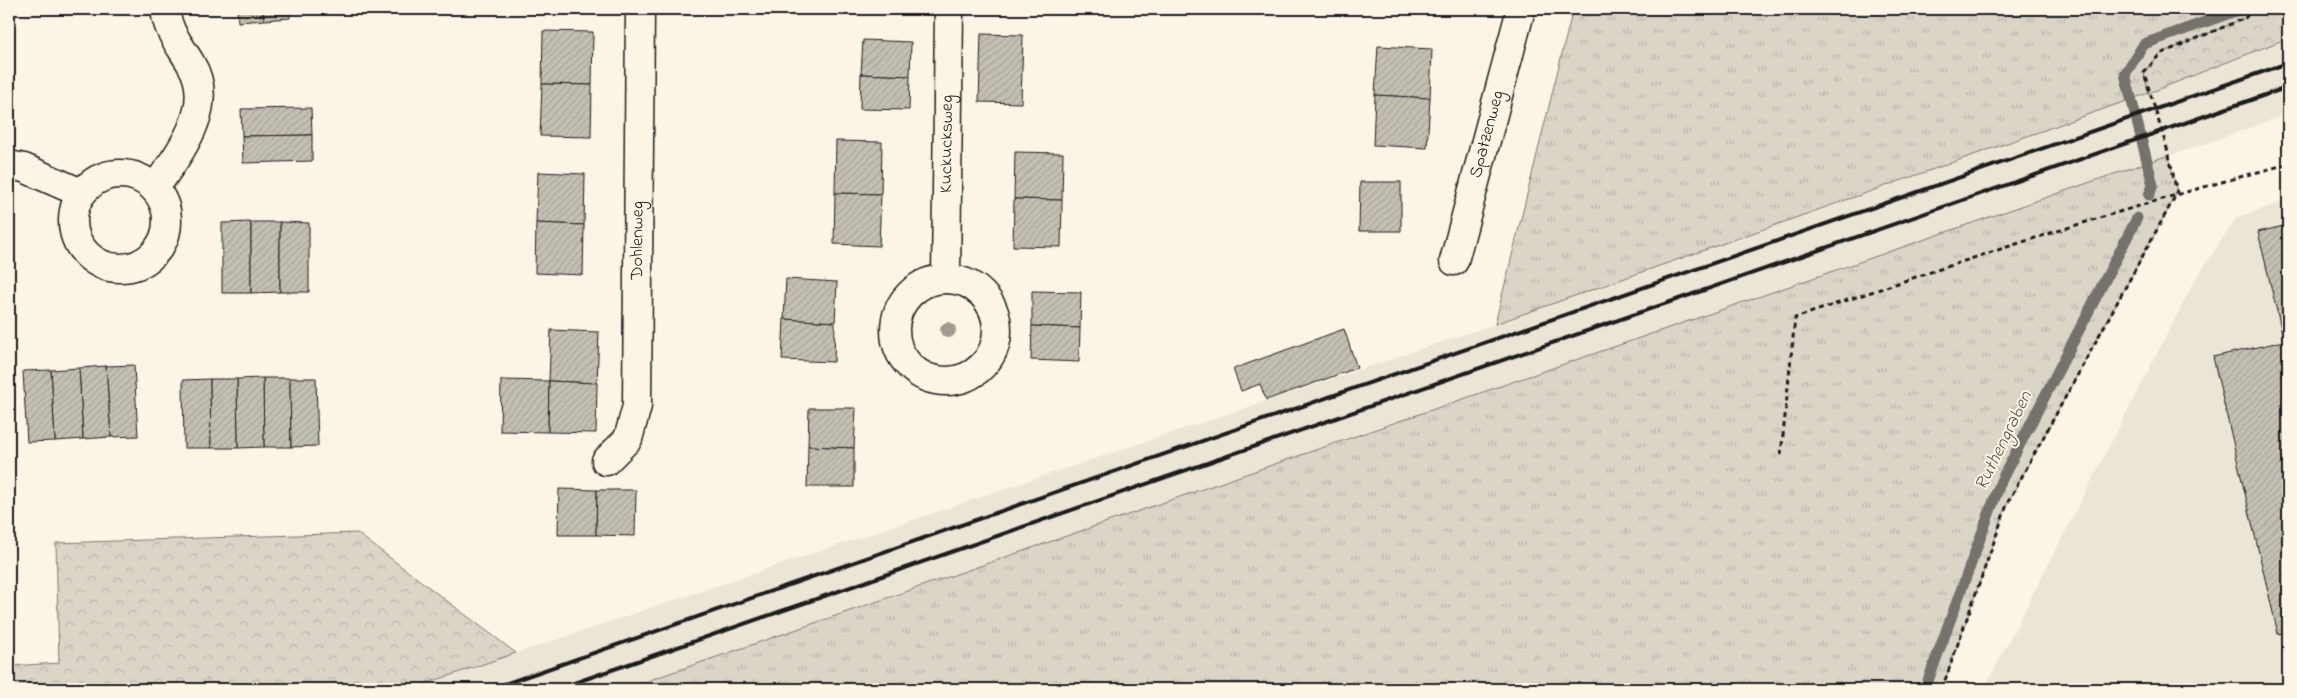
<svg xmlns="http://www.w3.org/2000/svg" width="2297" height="698" viewBox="0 0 2297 698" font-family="'Indie Flower',sans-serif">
  <defs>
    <pattern id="grass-tufts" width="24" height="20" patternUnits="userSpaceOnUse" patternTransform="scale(1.25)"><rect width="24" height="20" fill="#dbd5c8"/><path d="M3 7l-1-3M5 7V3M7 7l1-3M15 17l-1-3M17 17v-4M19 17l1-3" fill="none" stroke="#bbb6ab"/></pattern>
    <pattern id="forest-crowns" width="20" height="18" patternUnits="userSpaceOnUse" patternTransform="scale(1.25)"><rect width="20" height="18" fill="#dbd5c8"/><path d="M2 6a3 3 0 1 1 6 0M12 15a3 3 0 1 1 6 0" fill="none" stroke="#bbb6ab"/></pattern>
    <pattern id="building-hatch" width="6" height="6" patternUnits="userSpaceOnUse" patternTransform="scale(1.25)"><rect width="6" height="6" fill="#c4c0b3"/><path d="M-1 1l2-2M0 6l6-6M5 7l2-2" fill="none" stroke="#a8a499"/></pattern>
  </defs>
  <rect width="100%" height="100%" fill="#fcf5e5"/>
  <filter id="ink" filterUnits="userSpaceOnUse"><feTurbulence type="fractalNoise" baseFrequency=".02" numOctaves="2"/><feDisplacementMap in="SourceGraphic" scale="10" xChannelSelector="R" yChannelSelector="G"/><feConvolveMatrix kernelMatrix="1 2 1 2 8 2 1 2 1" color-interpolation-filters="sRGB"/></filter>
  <g filter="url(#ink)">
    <!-- built -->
    <g fill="#ebe5d6">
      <polygon points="2288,38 2288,113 2253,127 624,689 410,689 1495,324 2149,93"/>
      <polygon points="2288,200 2288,689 1984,689 2195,280 2236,218"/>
    </g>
    <!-- grass -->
    <g fill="url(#grass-tufts)" stroke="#7c7872">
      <polygon points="1573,9 2252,9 2245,18 2160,54 2144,73 2149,93 1495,324"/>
      <polygon points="2169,155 2177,193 2008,502 1942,689 624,689"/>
    </g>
    <!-- forest -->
    <g fill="url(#forest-crowns)" stroke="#7c7872">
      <polygon points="2252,9 2288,9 2288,38 2149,93 2144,73 2160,54 2245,18"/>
      <polygon points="357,533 516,653 410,689 9,689 9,666 59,663 56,543"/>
    </g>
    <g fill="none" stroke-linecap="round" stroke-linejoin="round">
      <!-- stream -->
      <g stroke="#75726c" stroke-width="11">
        <polyline points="2149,195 2153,185 2125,74 2144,44 2241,9"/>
        <polyline points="1925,689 2001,481 2137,218"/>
      </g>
    </g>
    <!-- building -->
    <g fill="url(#building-hatch)" stroke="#1c1c1c">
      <polygon points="237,9 263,9 264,20 238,22"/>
      <polygon points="263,9 289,9 290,18 264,20"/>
      <polygon points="774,9 850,9 850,13"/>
      <polygon points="543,31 593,32 592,85 542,84"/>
      <polygon points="981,34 1023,35 1021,103 979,102"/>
      <polygon points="863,40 911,42 910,76 861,74"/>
      <polygon points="1378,46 1432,49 1430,98 1375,95"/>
      <polygon points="861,74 910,76 909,110 860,109"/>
      <polygon points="542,84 592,85 591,137 540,136"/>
      <polygon points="1375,95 1430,98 1427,148 1373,145"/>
      <polygon points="311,108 312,135 242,136 241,109"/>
      <polygon points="312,135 312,161 243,163 242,136"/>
      <polygon points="836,141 882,142 881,194 835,193"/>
      <polygon points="1015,152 1063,153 1062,200 1014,199"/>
      <polygon points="538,172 585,174 584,225 536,223"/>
      <polygon points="1360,182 1401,182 1401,231 1359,231"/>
      <polygon points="835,193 881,194 879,246 834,244"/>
      <polygon points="1014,199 1062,200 1061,247 1013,246"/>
      <polygon points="251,222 251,293 222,293 222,223"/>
      <polygon points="251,222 280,222 280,292 251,293"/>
      <polygon points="280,222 309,223 309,292 280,292"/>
      <polygon points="536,223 584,225 583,275 535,273"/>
      <polygon points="2288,225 2288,632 2278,634 2213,357 2284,341 2258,232"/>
      <polygon points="786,279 837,282 835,322 784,319"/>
      <polygon points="1032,291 1081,292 1080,328 1032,326"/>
      <polygon points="784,319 835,322 834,362 782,360"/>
      <polygon points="1032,326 1080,328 1079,362 1031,360"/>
      <polygon points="1344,329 1357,368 1266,400 1260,384 1241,391 1233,369"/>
      <polygon points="551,330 599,332 597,383 549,381"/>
      <polygon points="134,365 138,436 111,437 106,366"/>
      <polygon points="106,366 111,437 83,439 79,368"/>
      <polygon points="79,368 83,439 55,441 51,370"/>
      <polygon points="51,370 55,441 27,442 23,371"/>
      <polygon points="263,378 290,378 291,447 264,447"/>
      <polygon points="263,378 264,447 238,448 237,379"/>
      <polygon points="290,378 316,378 318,446 291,447"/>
      <polygon points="210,379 211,448 184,448 183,380"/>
      <polygon points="210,379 237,379 238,448 211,448"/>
      <polygon points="501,380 549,381 548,432 500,431"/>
      <polygon points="549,381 597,383 596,433 548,432"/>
      <polygon points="809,408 856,408 854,448 808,446"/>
      <polygon points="808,446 854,448 854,487 807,487"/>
      <polygon points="559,489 597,490 596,535 558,535"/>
      <polygon points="597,490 636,490 635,536 596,535"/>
    </g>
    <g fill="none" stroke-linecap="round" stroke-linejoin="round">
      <defs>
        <g id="minor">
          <polyline points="9,165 24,168 81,193"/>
          <circle cx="120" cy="221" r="47"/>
          <path d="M155,188c24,-35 62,-81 36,-124 -11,-19 -24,-33 -26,-55"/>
          <path id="s1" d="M1454,261l67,-252"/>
          <path id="s2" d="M946,279l3,-270"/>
          <circle cx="946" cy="330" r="51"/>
          <path id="s3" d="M606,461l22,-22 9,-33 3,-397"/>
        </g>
      </defs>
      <!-- minor casing -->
      <use href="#minor" stroke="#1c1c1c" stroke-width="31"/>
      <!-- path -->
      <g stroke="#1c1c1c" stroke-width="3" stroke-dasharray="5 4" stroke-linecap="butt">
        <path d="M1781,455l14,-137c163,-56 326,-110 493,-154"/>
        <polyline points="1942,689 2008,502 2177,193 2169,155 2144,73 2160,54 2245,18 2252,9"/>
      </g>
      <!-- minor -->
      <use href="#minor" stroke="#fcf5e5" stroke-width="28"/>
      <!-- rail -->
      <g stroke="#1c1c1c" stroke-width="4">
        <polyline points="490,689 2288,63"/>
        <polyline points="557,689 2288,87"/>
      </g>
    </g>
    <!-- trees -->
    <circle fill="#a09c93" cx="948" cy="330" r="8"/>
  </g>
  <g text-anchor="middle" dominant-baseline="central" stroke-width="4" stroke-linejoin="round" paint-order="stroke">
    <!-- street labels -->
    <g font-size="18" fill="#1c1c1c" stroke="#fcf5e5">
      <text stroke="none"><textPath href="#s1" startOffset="131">Spatzenweg</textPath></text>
      <text stroke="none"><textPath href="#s2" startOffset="135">Kuckucksweg</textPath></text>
      <text stroke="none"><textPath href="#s3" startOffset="231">Dohlenweg</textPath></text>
    </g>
    <!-- water labels -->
    <g font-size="19" font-style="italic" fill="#575551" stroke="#fcf5e5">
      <text transform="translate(2004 441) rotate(-64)">Ruthengraben</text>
    </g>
  </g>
  <!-- margin -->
  <rect width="2297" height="698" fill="none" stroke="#fcf5e5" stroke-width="30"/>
  <rect x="15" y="15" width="2267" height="668" fill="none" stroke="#1c1c1c" stroke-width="2" filter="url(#ink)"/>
</svg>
